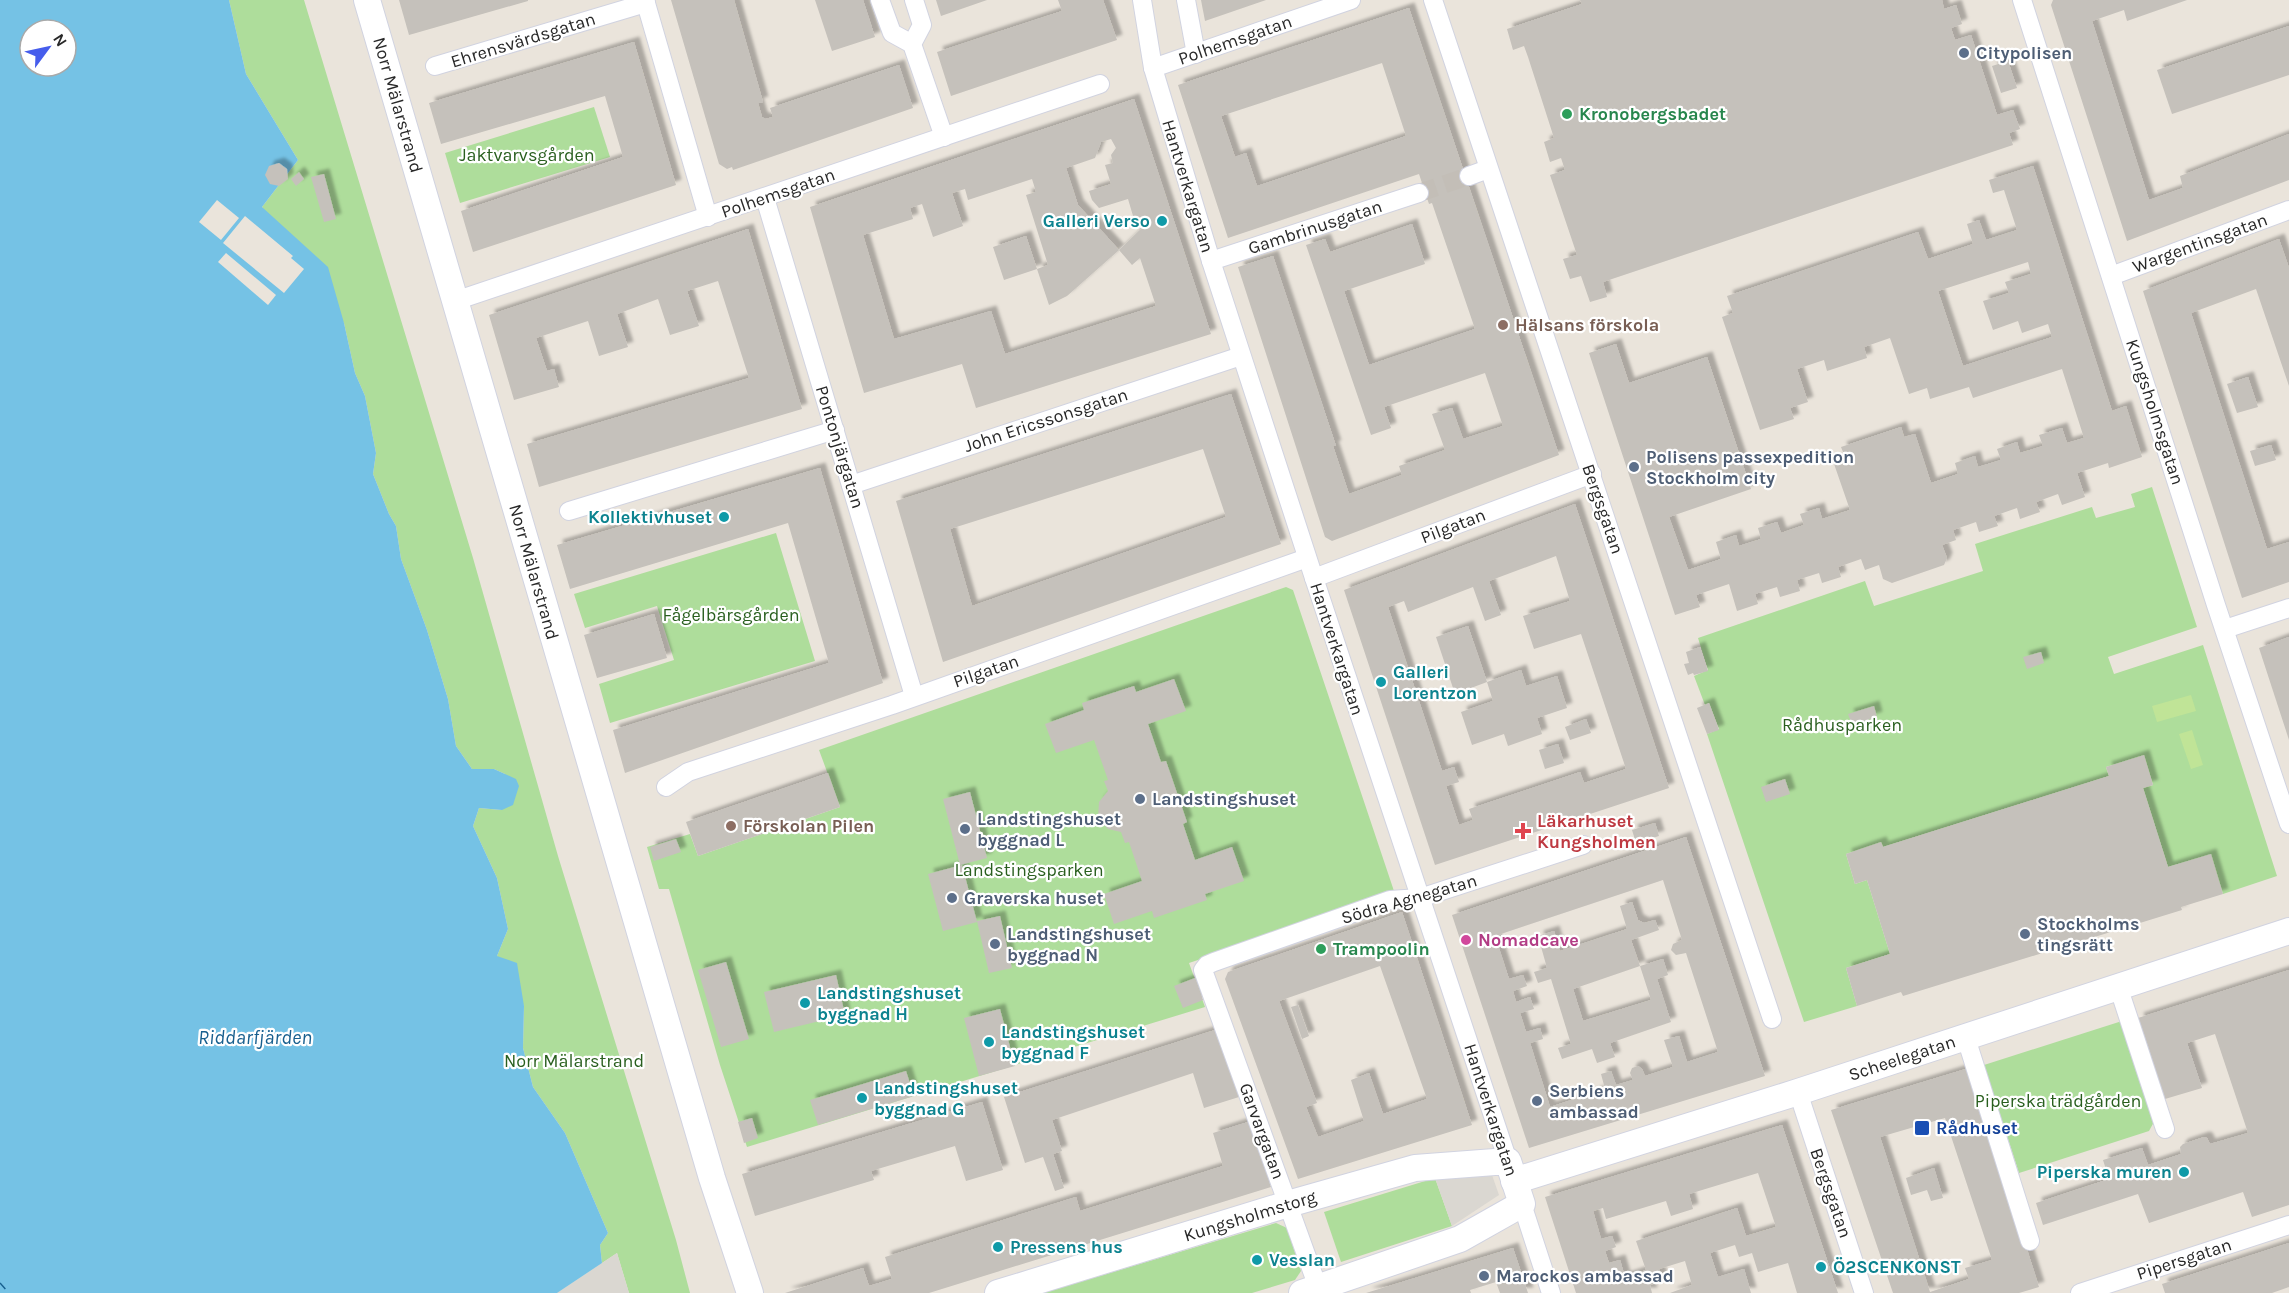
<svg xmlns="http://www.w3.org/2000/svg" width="2289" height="1293" viewBox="0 0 2289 1293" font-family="Karla,sans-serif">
  <defs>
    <filter id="shadow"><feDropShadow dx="5.5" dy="-5.5" stdDeviation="1.5" flood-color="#0004"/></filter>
  </defs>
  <rect width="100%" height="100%" fill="#eae4db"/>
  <!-- green -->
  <g fill="#aedd9b">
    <polygon points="229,0 304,0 473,558 558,856 676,1240 690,1293 629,1293 617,1253 602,1263 600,1245 608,1233 565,1133 533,1087 523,1048 524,1006 497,956 508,929 497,878 473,826 479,808 502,810 505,774 494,769 472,769 456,746 448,699 427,630 401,559 396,526 389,514 373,474 376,453 365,396 355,373 344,323 262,207 298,160 246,74"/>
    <polygon points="594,107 610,157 460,203 445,153"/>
    <polygon points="2152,487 2197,627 2108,657 2114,674 2203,645 2277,876 2223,894 2210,855 2168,867 2143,788 2153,785 2144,756 2106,767 2109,776 1883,847 1881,843 1846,854 1855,884 1867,880 1890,954 1846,968 1857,1006 1804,1022 1707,734 1719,729 1709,703 1705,705 1694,676 1708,670 1698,638 1865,581 1874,606 1983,571 1975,544 2092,507 2096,518 2135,507 2131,494"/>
    <polygon points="776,533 815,661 610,723 599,684 674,660 657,606 585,628 574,594"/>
    <polygon points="1286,587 1293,590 1395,894 1189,963 1205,1007 747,1147 720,1065 669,889 659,889 647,847 690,834 698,856 840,807 819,750"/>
    <polygon points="2122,1021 2155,1120 2149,1131 2019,1173 1984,1065"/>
    <polygon points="1435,1178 1452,1226 1341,1262 1324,1212"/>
    <polygon points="1276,1223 1287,1228 1301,1271 1295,1280 1252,1293 1043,1293"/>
  </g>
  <!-- pitch -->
  <g fill="#c0e497">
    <polygon points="2191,695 2196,711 2157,722 2152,706"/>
    <polygon points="2192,730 2203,765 2191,769 2179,734"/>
  </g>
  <!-- plaza -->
  <g fill="#dad7d1">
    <polygon points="1492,1175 1499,1195 1452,1226 1435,1178"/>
    <polygon points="617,1253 629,1293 557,1293"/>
  </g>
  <!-- water -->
  <path fill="#75c2e5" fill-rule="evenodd" d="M0,0h229l17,74 52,86 -36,47 66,60 16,56 11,50 10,23 11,57 -3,21 16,40 7,12 5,33 26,71 21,69 8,47 16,23h22l22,10 3,7 -6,19 -11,5 -23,-2 -6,18 24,52 11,51 -11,27 20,7 7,43 -1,42 10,39 32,46 43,100 -8,12 2,18 -45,30h-557zM30,30h36v36h-36z"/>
  <!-- pier -->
  <g fill="#eae4db">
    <polygon points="217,200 239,218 221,240 199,222"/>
    <polygon points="245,216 293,256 291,258 304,269 284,293 223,243"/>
    <polygon points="226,253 276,295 268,305 218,262"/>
  </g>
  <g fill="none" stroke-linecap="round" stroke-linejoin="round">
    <!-- ferry -->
    <polyline stroke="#175f8e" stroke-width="1.5" stroke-dasharray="8 6" stroke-linecap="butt" points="0,1283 9,1293"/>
  </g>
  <!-- building -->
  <g fill="#c5c1bb" fill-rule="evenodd" filter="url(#shadow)">
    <polygon points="399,0 528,0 528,1 409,35"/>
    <polygon points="671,0 734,0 763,102 758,103 762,117 765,119 773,117 770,108 899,65 913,108 733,170 732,167 727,169 719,164"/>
    <polygon points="815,0 863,0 875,37 832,51"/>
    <polygon points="936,0 987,0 941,16"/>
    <polygon points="1058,0 1103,0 1117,40 951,96 937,52 1062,11"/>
    <polygon points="1201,0 1266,0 1205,21"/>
    <polygon points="1580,0 1942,0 1944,9 1956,5 1962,24 1951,28 1955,40 1971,35 1997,115 2013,110 2020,129 2009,133 2013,145 1603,282 1607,297 1590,302 1581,276 1570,279 1563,259 1577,255 1550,175 1565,170 1561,158 1550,162 1544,142 1554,138 1528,57 1524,46 1513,50 1507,29 1582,4"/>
    <polygon points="2053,0 2187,0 2127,21 2124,10 2092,21 2149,200 2183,188 2180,176 2289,134 2289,180 2127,241 2051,5"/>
    <path d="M1409,8l150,447 -227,86 -7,-4 -87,-270 35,-11 63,190h-3l16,48 53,-19 -3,-9 46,-16 -13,-36 20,-6 11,31 40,-13 -18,-53 -101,34 7,21 -20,7 -65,-190 19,-6 5,13 82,-28 13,40 -81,27 25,74 106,-36 -43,-126 -3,1 -10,-30 -191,64 -50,-153zM1382,63l24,73 -149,50 -11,-33 -11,4 -14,-41z"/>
    <polygon points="2289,26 2289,75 2172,114 2157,70"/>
    <polygon points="634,42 676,185 473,252 461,211 623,157 605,96 441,144 429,103"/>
    <polygon points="2008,61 2017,88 2001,93 1992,66"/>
    <path d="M1134,99l77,235 -235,74 -14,-44 -98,29 -54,-186zM1111,139l5,9 -5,7 2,8 -8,2 6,19 -22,7 3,9 7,8 29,-9 8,27 5,3 -22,21 -41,-45 -12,-37 29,-10 6,-16zM1032,179l4,13 -10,3 22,70 -11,4 -11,-33 -33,11 11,33 33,-11 12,36 18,-9 52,-46 13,15 8,-7 16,48 -151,48 -14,-43 -97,28 -31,-104 50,-16 -3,-11 12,-4 11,33 30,-11 -11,-33 13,-4 3,11z"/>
    <polygon points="279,163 287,169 288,179 279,186 270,184 265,175 269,166"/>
    <path d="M2033,166l79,245 14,-5 16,51 -33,11 -1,-5 -31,10 8,24 -23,8 -4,-11 -22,8 4,10 -20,7 -3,-11 -23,8 4,10 -19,6 -3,-10 -23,8 3,10 -14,5 5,13 -3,7 -52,18 -9,-4 -4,-14 -14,5 -4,-11 -23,8 3,10 -19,6 -3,-10 -22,7 3,11 -20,6 -3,-10 -22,7 3,10 -21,7 -8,-27 -33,11 4,12 -25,8 -86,-262 27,-9 13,39 78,-26 44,132 -82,28 19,53 33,-11 -5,-17 20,-7 3,11 22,-7 -3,-11 19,-6 4,11 23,-8 -4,-11 19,-6 3,11 28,-9 -17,-49 12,-4 -4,-10 60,-20 3,10 11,-3 16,49 27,-9 -3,-11 20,-7 3,11 23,-7 -4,-11 20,-7 3,11 23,-7 -4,-11 23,-7 5,15 17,-5 -22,-69 -89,29 -4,-11 -39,12 -3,-11 -18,6 -19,-56 -26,9 3,11 -40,13 -3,-11 -27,9 11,33 -18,6 4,11 -34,11 -38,-113 11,-4 -6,-17 191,-64 10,27 45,-15 -6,-20 12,-4 7,20 31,-10 -13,-40 -11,3 -4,-13zM2028,262l3,12 -26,8 4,11 -26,8 10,29 25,-9 4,12 26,-9 4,13 -89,29 -25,-75z"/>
    <polygon points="299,172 304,179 296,186 291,179"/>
    <polygon points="324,174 336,219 324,222 311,177"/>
    <polygon points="748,229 802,409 539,487 527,444 749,378 718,281 687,291 699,326 670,335 658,299 617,314 628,347 599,356 588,321 536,338 547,371 554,369 559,387 514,400 489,315"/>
    <polygon points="2279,239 2289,268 2289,386 2256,289 2191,313 2267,549 2289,542 2289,582 2242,598 2143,291"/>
    <polygon points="2248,377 2258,407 2237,413 2227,384"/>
    <path d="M1231,394l50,150 -338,118 -47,-161zM1203,449l23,68 -254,89 -22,-77z"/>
    <polygon points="2271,445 2276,460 2255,466 2250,451"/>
    <polygon points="820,468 883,683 625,773 613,730 829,663 788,523 570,589 557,545"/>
    <path d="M1575,504l94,284 -234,77 -91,-275zM1556,556l14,45 -47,15 11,33 47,-15 45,135 -42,14 -4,-11 -111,37 4,11 -14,5 -13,-39 13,-4 -5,-15 -12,4 -54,-164 16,-6 4,11 65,-25 12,34 16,-6 -12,-34z"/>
    <polygon points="654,614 667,658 597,678 584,635"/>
    <polygon points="1468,626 1487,682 1455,694 1436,637"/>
    <polygon points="2289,637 2289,740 2259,648"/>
    <polygon points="1700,647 1708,671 1694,675 1693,673 1688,675 1684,664 1689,663 1686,652"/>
    <polygon points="2041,652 2044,663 2027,669 2023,657"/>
    <polygon points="1521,670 1526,686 1557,676 1567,708 1537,718 1542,734 1508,746 1504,734 1472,745 1461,712 1493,701 1487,682"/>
    <polygon points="1174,679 1186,711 1148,724 1161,762 1166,761 1187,822 1183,824 1195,860 1232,847 1244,881 1205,894 1207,900 1154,918 1152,911 1114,924 1104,894 1142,881 1129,842 1125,843 1121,832 1108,829 1098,818 1099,802 1108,791 1104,781 1108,780 1094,740 1056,753 1045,724 1084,710 1082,703 1134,686 1136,692"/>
    <polygon points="1709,703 1719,730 1707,734 1697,708"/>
    <polygon points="1874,706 1877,717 1852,725 1848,714"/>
    <polygon points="1586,719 1591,733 1570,740 1565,727"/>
    <polygon points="1558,744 1564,763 1545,769 1539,750"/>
    <polygon points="2144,755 2153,785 2143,788 2168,867 2211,854 2223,894 2181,907 2182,910 1903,996 1901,992 1857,1006 1846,968 1890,954 1867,880 1855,884 1846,854 1881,842 1883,847 2109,776 2106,767"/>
    <polygon points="828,773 840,807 698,856 686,822"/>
    <polygon points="1785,779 1790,794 1766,802 1761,787"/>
    <polygon points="970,792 987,858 960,865 943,799"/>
    <polygon points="1655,823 1659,836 1636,843 1632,830"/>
    <path d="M1686,837l79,239 -236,72 -77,-233zM1663,880l19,60 -9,4 -2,6 5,5 10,-2 32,99 -31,10 -8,-26 -15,4 9,27 -28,9 -3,-7 -4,-3 -6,2 -2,5 3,7 -17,5 -5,-14 -10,3 4,15 -55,18 -20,-64 13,-4 -3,-11 -14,4 -6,-19 14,-4 -4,-12 -14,5 -3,-11 14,-5 -4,-11 -14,4 -14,-43z"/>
    <polygon points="676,839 681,852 654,861 650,847"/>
    <polygon points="962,865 977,922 943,931 928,874"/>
    <path d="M1632,902l6,18 6,3 11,-3 4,10 -28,10 9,26 23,-7 5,16 -11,4 14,43 -61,21 5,14 -18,6 -5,-14 -30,10 -4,-11 13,-4 -20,-65 -13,4 -4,-11 13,-4 -9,-32 16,-5 6,20 67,-22 -7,-23zM1640,966l11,34 -68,21 -10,-32z"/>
    <path d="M1402,912l70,213 -174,54 -73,-200 3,-7zM1380,966l47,133 -44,15 -14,-41 -18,7 13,41 -46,16 -12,-30 11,-4 -38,-102z"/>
    <polygon points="1000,916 1012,968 989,973 977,921"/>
    <polygon points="726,962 749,1039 721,1047 698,970"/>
    <polygon points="2289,970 2289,1205 2252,1217 2243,1192 2149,1223 2138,1194 2043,1225 2036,1203 2109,1179 2103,1160 2142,1148 2148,1165 2181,1154 2180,1147 2183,1144 2204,1137 2207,1138 2210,1144 2248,1133 2215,1034 2187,1043 2202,1088 2165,1099 2138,1018"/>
    <polygon points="836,975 845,1015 774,1032 764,992"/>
    <polygon points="1195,978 1203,1000 1183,1008 1174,986"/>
    <polygon points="1298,1005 1309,1036 1302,1039 1291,1007"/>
    <polygon points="1000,1009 1015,1066 979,1076 964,1018"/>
    <polygon points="1215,1030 1239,1097 1204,1108 1193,1073 1052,1120 1062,1151 1053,1154 1064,1188 1055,1191 1043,1157 1025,1163 1004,1097"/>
    <path d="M1969,1068l70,219 -20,6h-126l-62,-183zM1945,1118l47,142 -27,8 4,11 -39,13 -50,-155z"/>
    <polygon points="906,1071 914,1096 818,1125 810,1100"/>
    <polygon points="982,1102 1003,1170 966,1181 955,1146 871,1171 874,1180 755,1216 742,1174"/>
    <polygon points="752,1118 758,1138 744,1143 738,1122"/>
    <polygon points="1248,1122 1271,1187 929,1293 785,1293 863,1268 869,1286 892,1279 885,1257 1076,1197 1080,1211 1223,1166 1213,1133"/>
    <path d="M1782,1125l56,168h-41l-9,-30 -30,9 -6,-19 -13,4 -4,-12 -25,8 8,24 26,-8 7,24h-81l22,-8 -7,-24 -26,8 4,12 -13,4 2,8h-76l-31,-96zM1758,1173l18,54 -30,9 -9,-28 -101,33 10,29 -21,7 -5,-17 -11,3 -4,-12 11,-4 -4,-11 -11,3 -8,-28 10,-3 3,11 60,-18 5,15 22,-7 -4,-15z"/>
    <polygon points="1934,1168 1943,1198 1931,1201 1927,1190 1911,1195 1906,1178"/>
    <polygon points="2289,1243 2289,1287 2272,1293 2165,1293 2162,1284"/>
    <polygon points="1513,1248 1528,1293 1500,1293 1496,1282 1470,1290 1471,1293 1366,1293"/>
  </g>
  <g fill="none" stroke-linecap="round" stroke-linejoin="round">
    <!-- street-tunnel -->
    <polyline stroke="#c3beb7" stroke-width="18" stroke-dasharray="18 9" stroke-linecap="butt" points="1419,193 1469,176"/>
    <defs>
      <g id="street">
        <polyline points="645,0 708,217"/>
        <polyline points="880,0 892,33 912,44 944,137"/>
        <polyline points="1142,0 1153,68 1211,261 1314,578 1508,1161"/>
        <polyline points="1186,0 1196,54"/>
        <polyline points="1433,0 1772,1019"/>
        <polyline points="2022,0 2216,605 2289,824"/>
        <polyline points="912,44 922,25 914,0"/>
        <polyline points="435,66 646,3"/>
        <polyline points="1153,68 1351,0"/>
        <polyline points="1469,176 1488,169"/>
        <polyline points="765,198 914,696"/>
        <polyline points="1211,261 1419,193"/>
        <polyline points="2111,276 2289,210"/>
        <polyline points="455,301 1100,84"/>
        <polyline points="851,485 1241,356"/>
        <polyline points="569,511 835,430"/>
        <polyline points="1314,578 1592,474"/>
        <polyline points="2225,629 2289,608"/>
        <polyline points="666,787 688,772 892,705 1307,558"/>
        <polyline points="2118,986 2165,1129"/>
        <polyline points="1966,1038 2030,1241"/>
        <polyline points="1798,1092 1864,1293"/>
        <polyline points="1522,1204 1551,1293"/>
        <polyline points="1320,1293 1203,970 1207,965 1214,962 1390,900 1420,898 1583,845"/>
        <polyline points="2080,1293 2289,1225"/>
      </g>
      <g id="secondary">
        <polyline points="367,0 712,1178 750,1293"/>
        <polyline points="1514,1181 1798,1092 2289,931"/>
        <polyline points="998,1293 1288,1204 1415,1168 1508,1161 1522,1204 1460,1239 1302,1293"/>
      </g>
    </defs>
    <!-- street casing -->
    <use href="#street" stroke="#d1d3e0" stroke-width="20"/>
    <!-- secondary casing -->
    <use href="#secondary" stroke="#d1d3e0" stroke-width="28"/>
    <!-- street -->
    <use href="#street" stroke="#fff" stroke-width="18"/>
    <!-- secondary -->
    <use href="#secondary" stroke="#fff" stroke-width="26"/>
  </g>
  <!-- markers -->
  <g fill="#5c6f8a" stroke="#fff" stroke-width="2">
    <circle cx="1964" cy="53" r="6"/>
    <circle cx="1634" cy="467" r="6"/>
    <circle cx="1140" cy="799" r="6"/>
    <circle cx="965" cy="829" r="6"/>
    <circle cx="952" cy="898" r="6"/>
    <circle cx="2025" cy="934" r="6"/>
    <circle cx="995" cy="944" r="6"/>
    <circle cx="1537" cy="1101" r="6"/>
    <circle cx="1484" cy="1276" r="6"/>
  </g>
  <g fill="#2e9e5b" stroke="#fff" stroke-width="2">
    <circle cx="1567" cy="114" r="6"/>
    <circle cx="1321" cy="949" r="6"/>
  </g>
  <g fill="#0f9aa8" stroke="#fff" stroke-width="2">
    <circle cx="1162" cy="221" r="6"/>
    <circle cx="724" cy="517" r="6"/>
    <circle cx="1381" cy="682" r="6"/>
    <circle cx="805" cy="1003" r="6"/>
    <circle cx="989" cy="1042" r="6"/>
    <circle cx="862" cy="1098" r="6"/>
    <circle cx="2184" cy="1172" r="6"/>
    <circle cx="998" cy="1247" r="6"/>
    <circle cx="1257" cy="1260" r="6"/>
    <circle cx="1821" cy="1267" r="6"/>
  </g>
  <g fill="#8d6e63" stroke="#fff" stroke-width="2">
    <circle cx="1503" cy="325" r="6"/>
    <circle cx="731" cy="826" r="6"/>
  </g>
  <path fill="#e0444e" stroke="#fff" stroke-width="2" d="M1520 822h6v6h6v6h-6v6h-6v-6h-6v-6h6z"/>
  <circle fill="#d1479c" stroke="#fff" stroke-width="2" cx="1466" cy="940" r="6"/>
  <rect fill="#1a4fb4" stroke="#fff" stroke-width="2" x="1914" y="1120" width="16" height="16" rx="3"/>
  <g text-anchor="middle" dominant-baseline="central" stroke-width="4.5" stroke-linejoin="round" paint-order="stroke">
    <!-- street labels -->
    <g font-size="18" fill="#282828" stroke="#fff">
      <text transform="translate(523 40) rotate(-17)">Ehrensvärdsgatan</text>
      <text transform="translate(1235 40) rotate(-19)">Polhemsgatan</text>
      <text transform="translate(398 105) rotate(74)">Norr Mälarstrand</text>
      <text transform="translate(1188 186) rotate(73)">Hantverkargatan</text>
      <text transform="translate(778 193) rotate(-19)">Polhemsgatan</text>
      <text transform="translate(1315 227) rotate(-18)">Gambrinusgatan</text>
      <text transform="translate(2200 243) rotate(-20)">Wargentinsgatan</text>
      <text transform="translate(2155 412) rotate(72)">Kungsholmsgatan</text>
      <text transform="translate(1046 420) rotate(-18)">John Ericssonsgatan</text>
      <text transform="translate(840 447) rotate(73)">Pontonjärgatan</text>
      <text transform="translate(1603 509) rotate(71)">Bergsgatan</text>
      <text transform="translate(1453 526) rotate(-21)">Pilgatan</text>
      <text transform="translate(534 572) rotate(74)">Norr Mälarstrand</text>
      <text transform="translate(1337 649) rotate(72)">Hantverkargatan</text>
      <text transform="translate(986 671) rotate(-19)">Pilgatan</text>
      <text transform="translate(1409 899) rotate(-16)">Södra Agnegatan</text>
      <text transform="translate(1902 1058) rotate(-18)">Scheelegatan</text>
      <text transform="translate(1491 1110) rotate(72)">Hantverkargatan</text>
      <text transform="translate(1262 1131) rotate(70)">Garvargatan</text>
      <text transform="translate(1831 1193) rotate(71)">Bergsgatan</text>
      <text transform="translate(1250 1216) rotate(-17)">Kungsholmstorg</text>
      <text transform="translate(2184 1259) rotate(-18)">Pipersgatan</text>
    </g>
    <!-- service labels -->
    <g font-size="18" font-weight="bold" fill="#4e5e75" stroke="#fff" text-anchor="start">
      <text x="1976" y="53">Citypolisen</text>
      <text x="1646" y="457">Polisens passexpedition<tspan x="1646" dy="21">Stockholm city</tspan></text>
      <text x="1152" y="799">Landstingshuset</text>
      <text x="977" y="819">Landstingshuset<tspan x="977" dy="21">byggnad L</tspan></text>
      <text x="964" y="898">Graverska huset</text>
      <text x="2037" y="924">Stockholms<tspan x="2037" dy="21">tingsrätt</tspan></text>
      <text x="1007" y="934">Landstingshuset<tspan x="1007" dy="21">byggnad N</tspan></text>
      <text x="1549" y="1091">Serbiens<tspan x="1549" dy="21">ambassad</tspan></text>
      <text x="1496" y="1276">Marockos ambassad</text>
    </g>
    <!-- leisure labels -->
    <g font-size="18" font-weight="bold" fill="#27864d" stroke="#fff" text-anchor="start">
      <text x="1579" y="114">Kronobergsbadet</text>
      <text x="1333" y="949">Trampoolin</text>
    </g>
    <!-- park labels -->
    <g font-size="18" fill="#295f1e" stroke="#fff">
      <text x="527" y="155">Jaktvarvsgården</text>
      <text x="731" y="615">Fågelbärsgården</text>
      <text x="1842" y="725">Rådhusparken</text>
      <text x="1029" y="870">Landstingsparken</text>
      <text x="574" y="1061">Norr Mälarstrand</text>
      <text x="2058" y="1101">Piperska trädgården</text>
    </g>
    <!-- culture labels -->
    <g font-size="18" font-weight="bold" fill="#0d838f" stroke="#fff" text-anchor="start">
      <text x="1150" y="221" text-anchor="end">Galleri Verso</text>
      <text x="712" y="517" text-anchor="end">Kollektivhuset</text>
      <text x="1393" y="672">Galleri<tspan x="1393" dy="21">Lorentzon</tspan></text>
      <text x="817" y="993">Landstingshuset<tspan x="817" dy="21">byggnad H</tspan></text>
      <text x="1001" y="1032">Landstingshuset<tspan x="1001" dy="21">byggnad F</tspan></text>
      <text x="874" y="1088">Landstingshuset<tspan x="874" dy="21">byggnad G</tspan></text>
      <text x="2172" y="1172" text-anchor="end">Piperska muren</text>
      <text x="1010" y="1247">Pressens hus</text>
      <text x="1269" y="1260">Vesslan</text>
      <text x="1833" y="1267">Ö2SCENKONST</text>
    </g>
    <!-- education labels -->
    <g font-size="18" font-weight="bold" fill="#785e54" stroke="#fff" text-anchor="start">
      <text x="1515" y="325">Hälsans förskola</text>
      <text x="743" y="826">Förskolan Pilen</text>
    </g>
    <!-- health labels -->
    <g font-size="18" font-weight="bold" fill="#be3a42" stroke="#fff" text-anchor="start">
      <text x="1537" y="821">Läkarhuset<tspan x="1537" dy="21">Kungsholmen</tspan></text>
    </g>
    <!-- hotel labels -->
    <g font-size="18" font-weight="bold" fill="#b23c85" stroke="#fff" text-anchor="start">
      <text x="1478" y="940">Nomadcave</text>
    </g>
    <!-- transit labels -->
    <g font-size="18" font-weight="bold" fill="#164399" stroke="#fff" text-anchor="start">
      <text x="1936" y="1128">Rådhuset</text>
    </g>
    <!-- water labels -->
    <g font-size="20" font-style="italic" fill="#175f8e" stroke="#fff">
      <text x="255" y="1037">Riddarfjärden</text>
    </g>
  </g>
  <!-- north arrow -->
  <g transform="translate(48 48) rotate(57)"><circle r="28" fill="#ffffff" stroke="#a9a9a9" stroke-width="1.5"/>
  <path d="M0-4.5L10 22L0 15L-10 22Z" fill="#465dec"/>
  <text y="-9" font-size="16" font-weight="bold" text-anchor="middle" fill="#282828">N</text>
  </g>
</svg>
